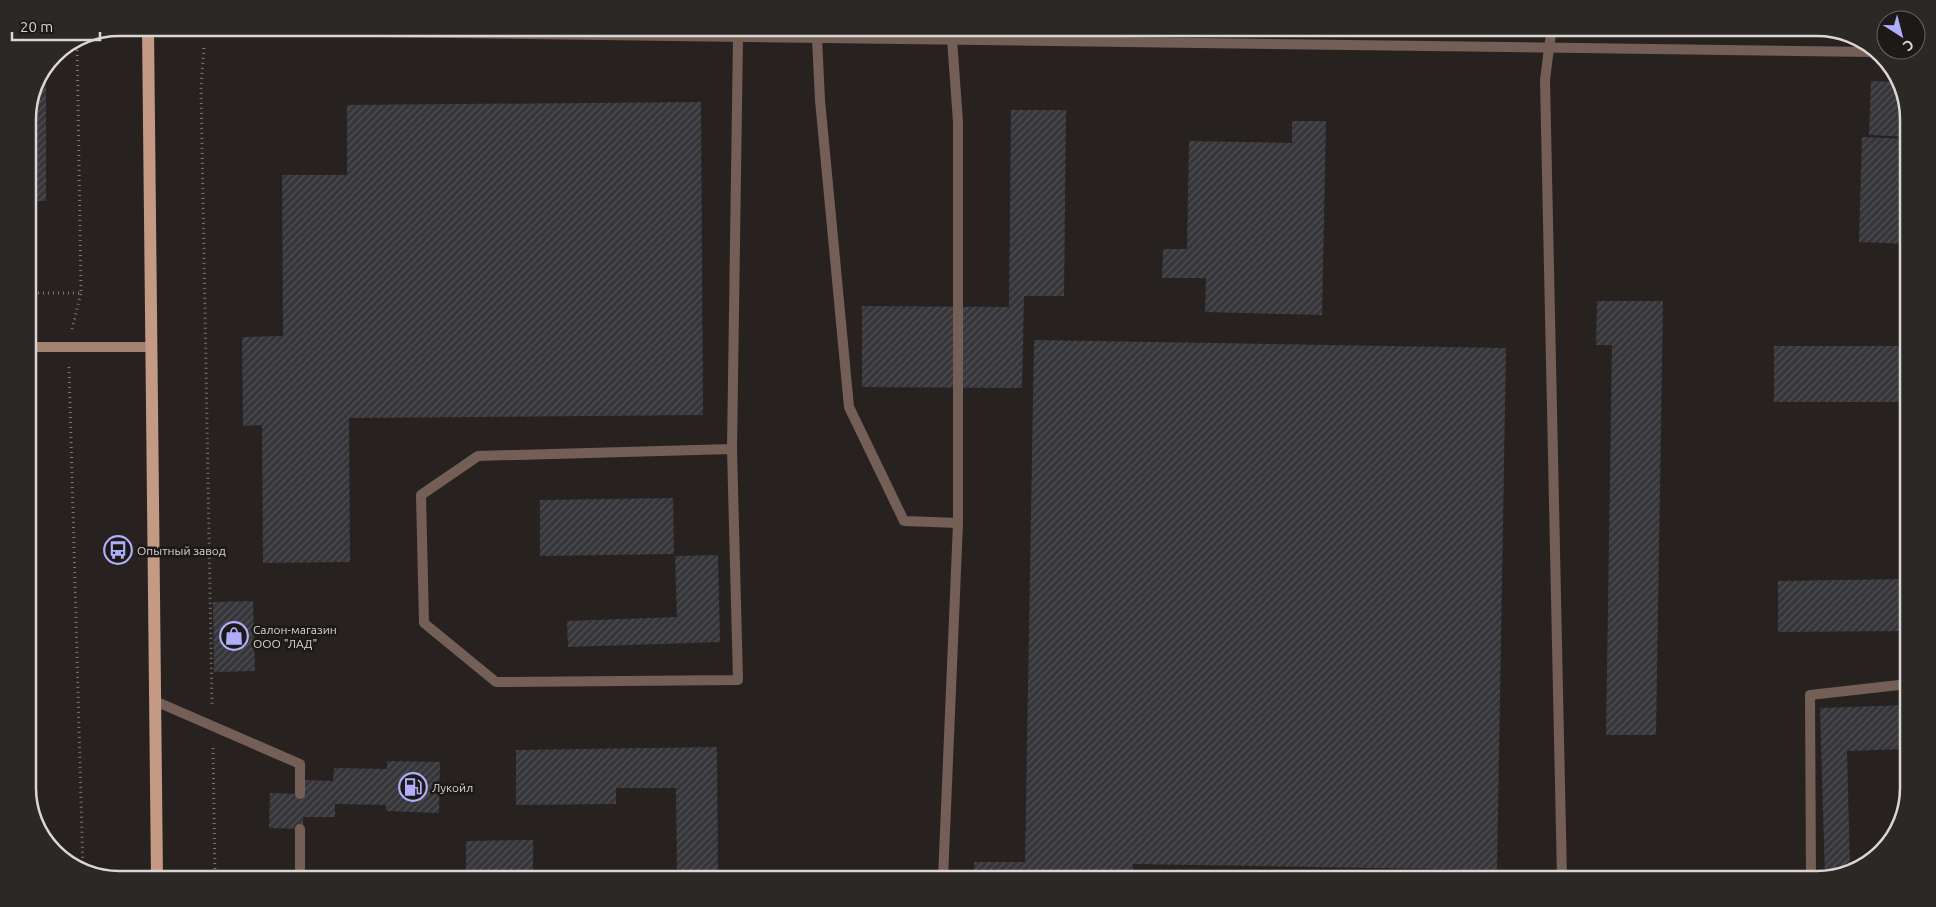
<svg xmlns="http://www.w3.org/2000/svg" width="1936" height="907" viewBox="0 0 1936 907" font-family="Ubuntu,sans-serif">
  <defs>
    <pattern id="building-hatch" width="6" height="6" patternUnits="userSpaceOnUse" patternTransform="scale(1.25)"><rect width="6" height="6" fill="#35353a"/><path d="M-1 1l2-2M0 6l6-6M5 7l2-2" fill="none" stroke="#525256"/></pattern>
  </defs>
  <rect width="100%" height="100%" fill="#272220"/>
  <!-- building -->
  <g fill="url(#building-hatch)">
    <polygon points="46,74 46,201 28,201 28,114"/>
    <polygon points="1871,81 1897,82 1908,114 1908,137 1869,135"/>
    <polygon points="701,102 703,415 349,418 350,562 263,563 262,425 243,426 242,337 283,336 282,175 347,175 347,105"/>
    <polygon points="1011,110 1066,110 1064,296 1024,296 1022,388 862,387 862,306 1009,307"/>
    <polygon points="1292,121 1326,121 1322,315 1205,312 1206,278 1162,278 1163,249 1187,249 1189,141 1292,143"/>
    <polygon points="1862,137 1908,139 1908,244 1859,242"/>
    <polygon points="1597,301 1663,301 1656,735 1606,735 1612,345 1596,345"/>
    <polygon points="1034,340 1506,348 1497,870 1133,864 1133,879 974,879 974,862 1025,862"/>
    <rect x="1774" y="346" width="134" height="56"/>
    <polygon points="673,498 674,554 540,556 540,500"/>
    <polygon points="718,555 720,642 568,647 567,621 677,617 675,556"/>
    <polygon points="1905,579 1906,631 1778,632 1778,581"/>
    <polygon points="253,601 255,671 214,672 213,602"/>
    <polygon points="1908,705 1908,749 1847,751 1850,869 1825,877 1820,708"/>
    <polygon points="717,747 718,879 677,879 676,788 616,788 616,804 516,805 516,750"/>
    <polygon points="387,761 440,762 439,813 386,811 386,805 335,804 335,817 303,817 303,829 269,828 270,793 301,794 302,780 333,781 334,768 387,769"/>
    <polygon points="533,840 533,879 466,879 466,841"/>
  </g>
  <g fill="none" stroke-linecap="round" stroke-linejoin="round">
    <!-- path -->
    <g stroke="#7b7775" stroke-width="3" stroke-dasharray="1 4" stroke-linecap="butt">
      <polyline points="204,48 201,86 212,704"/>
      <polyline points="28,293 81,293 77,39"/>
      <polyline points="72,329 81,293"/>
      <polyline points="69,367 83,871"/>
      <polyline points="213,748 215,879"/>
    </g>
    <!-- service -->
    <g stroke="#735f55" stroke-width="10">
      <polyline points="817,38 820,100 849,407 904,521 958,523"/>
      <polyline points="1549,48 1545,80 1562,879"/>
      <polyline points="732,449 478,456 421,495 424,623 496,682 738,680 732,449 738,37"/>
      <polyline points="155,701 300,764 300,794"/>
      <polyline points="300,829 300,879"/>
      <polyline points="943,879 958,523 958,122 952,39"/>
      <polyline points="1811,879 1810,695 1908,684"/>
    </g>
    <!-- minor -->
    <g stroke="#735f55" stroke-width="10">
      <polyline points="148,29 1873,52"/>
      <polyline points="1549,48 1552,28"/>
    </g>
    <!-- secondary -->
    <polyline stroke="#a18170" stroke-width="10" points="28,347 151,347"/>
    <!-- primary -->
    <polyline stroke="#c49a85" stroke-width="12" points="148,28 157,879"/>
  </g>
  <!-- icons -->
  <defs>
    <symbol id="bus-ring" viewBox="-11 -11 22 22"><circle r="9.5" fill="#1d1917" stroke="#b0aefa" stroke-width="1.5"/><path d="M-5-6H5V4H4V6H2V4H-2V6H-4V4H-5ZM-3.5-4V0h7V-4ZM-3.5 1.2v1.5H-2V1.2ZM2 1.2v1.5H3.5V1.2Z" fill="#b0aefa"/></symbol>
    <symbol id="shop-ring" viewBox="-11 -11 22 22"><circle r="9.5" fill="#1d1917" stroke="#b0aefa" stroke-width="1.5"/><path d="M-5-2.5h2.3a2.7 3.5 0 0 1 5.4 0H5L5.5 6h-11ZM-1.5-2.5h3a1.5 2.3 0 0 0-3 0Z" fill="#b0aefa"/></symbol>
    <symbol id="fuel-ring" viewBox="-11 -11 22 22"><circle r="9.5" fill="#1d1917" stroke="#b0aefa" stroke-width="1.5"/><path d="M-5.5-6h7V0h2V4h1.3V-2.5L3-4.5l.8-.8L6-3V5H2.5V1h-1V6h-7ZM-4.2-4.7v3.2H.2V-4.7Z" fill="#b0aefa"/></symbol>
  </defs>
  <g fill-rule="evenodd">
    <use href="#bus-ring" x="102" y="534" width="32" height="32"/>
    <use href="#shop-ring" x="218" y="620" width="32" height="32"/>
    <use href="#fuel-ring" x="397" y="771" width="32" height="32"/>
  </g>
  <g text-anchor="middle" dominant-baseline="central" stroke-width="5" stroke-linejoin="round" paint-order="stroke">
    <!-- poi labels -->
    <g font-size="12" fill="#d9d6d4" stroke="#1d1917" text-anchor="start">
      <text x="137" y="550">Опытный завод</text>
      <text x="253" y="629">Салон-магазин<tspan x="253" dy="14">ООО "ЛАД"</tspan></text>
      <text x="432" y="787">Лукойл</text>
    </g>
  </g>
  <!-- crop -->
  <path d="M0 0H1936V907H0ZM119 36H1817A83 83 0 0 1 1900 119V788A83 83 0 0 1 1817 871H119A83 83 0 0 1 36 788V119A83 83 0 0 1 119 36Z" fill="#2c2826" fill-rule="evenodd"/>
  <path fill="none" stroke="#d9d6d4" stroke-width="2.5" d="M119 36H1817A83 83 0 0 1 1900 119V788A83 83 0 0 1 1817 871H119A83 83 0 0 1 36 788V119A83 83 0 0 1 119 36Z"/>
  <!-- north arrow -->
  <g transform="translate(1901 35) rotate(144)"><circle r="24" fill="#1d1917" stroke="#686563"/>
  <path d="M0-4L9 19L0 12L-9 19Z" fill="#b0aefa"/>
  <text y="-8" font-size="14" font-weight="bold" text-anchor="middle" fill="#d9d6d4">С</text>
  </g>
  <!-- scale -->
  <path d="M12 32v8h88v-8" fill="none" stroke="#d9d6d4" stroke-width="2.5"/>
  <text x="20" y="32" font-size="15" fill="#d9d6d4" stroke="#1d1917" stroke-width="4" paint-order="stroke">20 m</text>
</svg>
